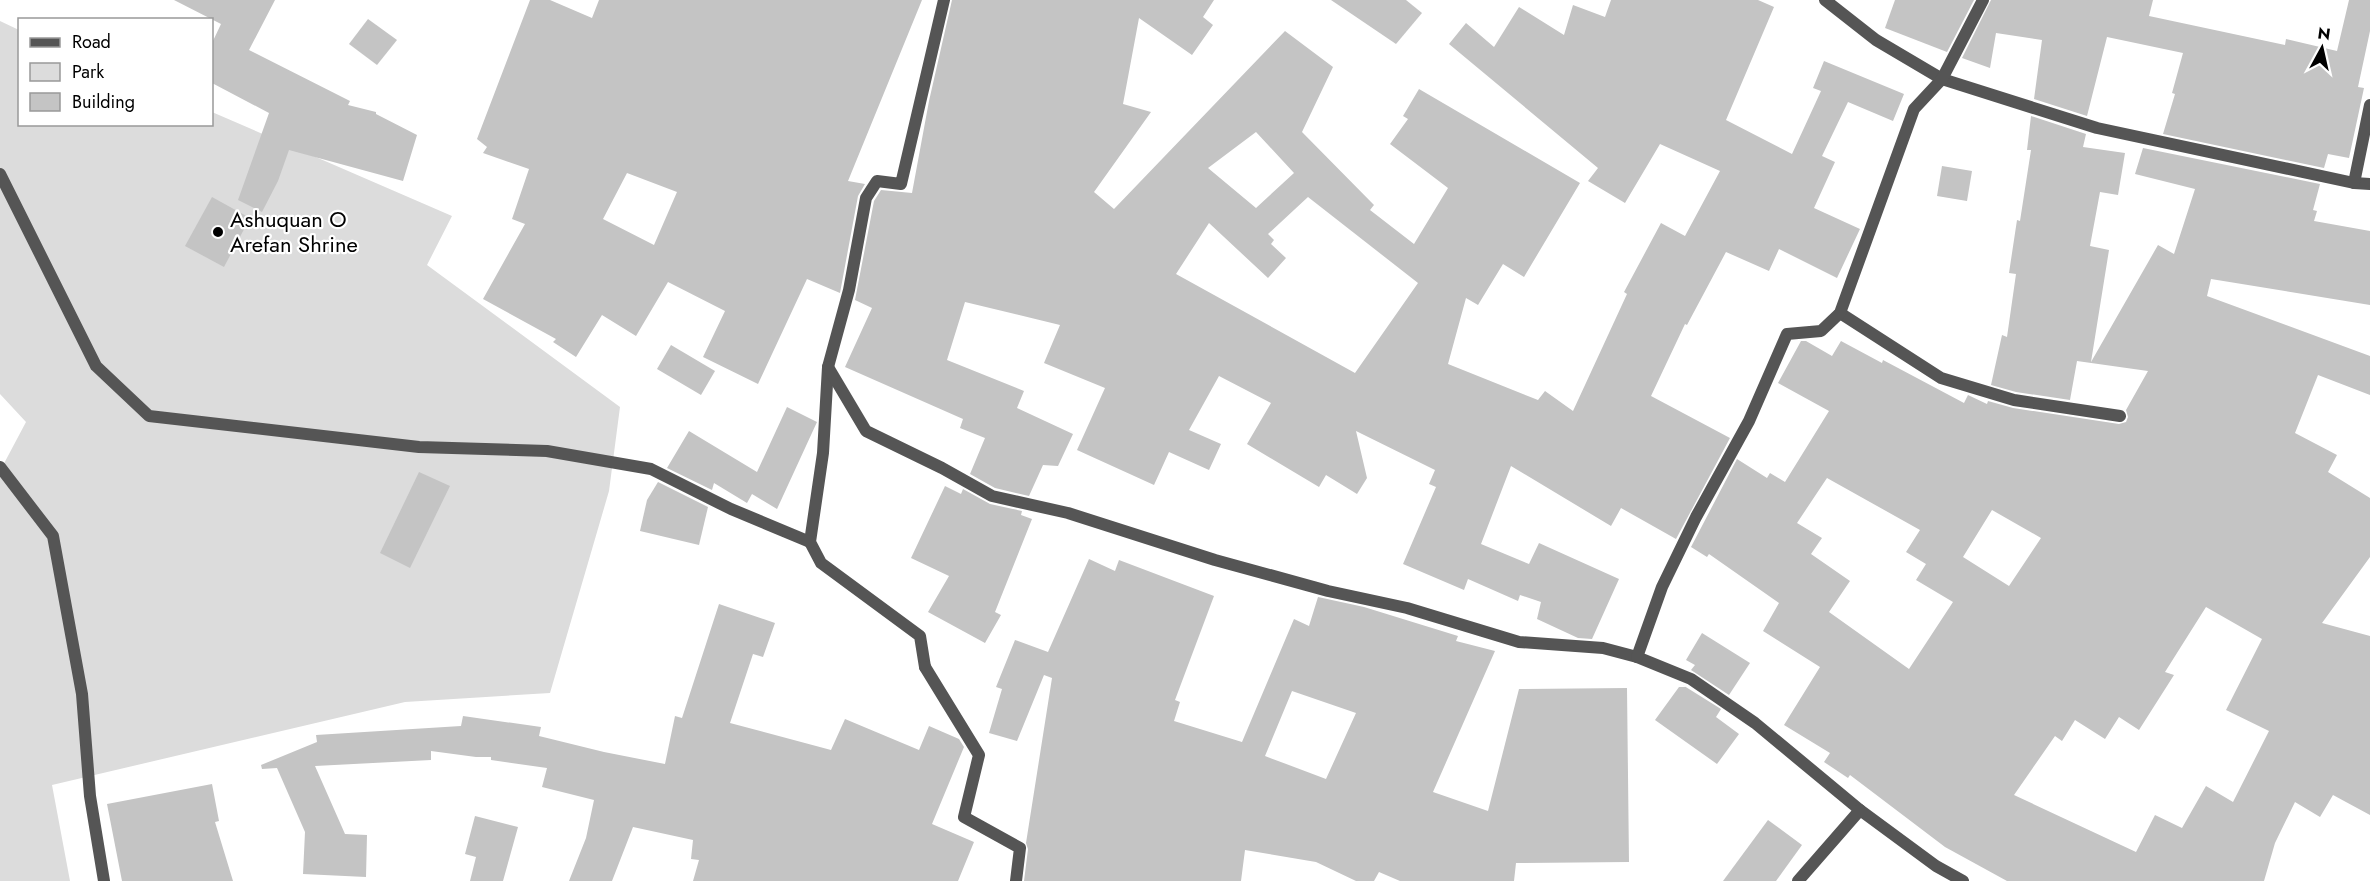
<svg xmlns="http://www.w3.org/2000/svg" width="2370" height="881" viewBox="0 0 2370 881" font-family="Jost,sans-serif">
  <rect width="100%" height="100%" fill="#fff"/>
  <!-- green -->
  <polygon fill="#dcdcdc" points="0,21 19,30 20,124 212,124 212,112 452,216 427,265 620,407 609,491 550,693 405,702 52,785 70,881 0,881 0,471 26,422 0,394"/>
  <!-- building -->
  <g fill="#c4c4c4" fill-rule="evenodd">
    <polygon points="174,0 275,0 249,50 350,101 348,105 376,112 376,114 417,135 403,181 289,150 278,181 262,212 238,200 269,113 212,83 212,43 221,24"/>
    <path d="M530,0h20l42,18 7,-18h323l-74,181 17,3 -7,12 -18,97 -33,-14 -49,105 -55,-27 22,-46 -57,-29 -32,54 -34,-21 -26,42 -23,-15 3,-3 -73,-40 42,-75 -13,-5 17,-50 -46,-16 4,-6 -10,-8zM627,173l50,19 -23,53 -51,-26z"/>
    <path d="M952,0h262l-11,17 10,8 -21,30 -53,-37 -16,86 28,8 -57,80 20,17 171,-178 48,36 -31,65 72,73 -4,5 44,34 34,-56 -58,-44 18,-25 -5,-3 16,-27 161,94 -56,94 -21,-13 -25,41 -12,-7 -18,66 90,36 7,-9 28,20 54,-117 -3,-2 37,-69 24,13 35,-65 -60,-27 -35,59 -37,-22 10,-13 -149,-124 17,-21 28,24 25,-40 45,28 9,-30 32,12 6,-17h147l16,7 -48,113 66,34 29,-63 -8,-3 11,-27 80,33 -11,27 -45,-19 -26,54 13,6 -21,46 46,21 -23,49 -58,-29 -10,22 -43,-19 -39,73 -2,-1 -34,72 79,42 -54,101 -55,-31 -10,18 -100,-60 -30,78 48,20 10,-21 80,36 -27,60 -14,-1 -41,-19 4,-17 -21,-7 -2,6 -50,-22 -4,11 -61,-26 33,-77 -7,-3 6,-14 -79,-39 11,47 -10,16 -31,-19 -7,12 -72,-43 24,-41 -52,-27 -30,54 32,14 -12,26 -40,-18 -15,33 -77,-35 28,-62 -61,-25 16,-38 -95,-23 -18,58 77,31 -7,17 56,26 -15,32 -15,-1 -14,31 -34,-8 -25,-14 15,-36 -25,-10 3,-9 -118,-52 27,-59 -17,-8 19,-99 7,-11 31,3 17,-92zM1256,132l38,41 -38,35 -48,-40zM1308,197l110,86 -63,90 -179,-99 33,-51 59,55 18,-20 -15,-14 3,-4 -6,-6z"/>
    <polygon points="1331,0 1406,0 1422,13 1396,44"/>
    <polygon points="1895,0 1974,0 1947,52 1885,28"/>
    <polygon points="1991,0 2153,0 2149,16 2285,45 2286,39 2337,51 2349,0 2370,0 2370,31 2358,87 2364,88 2349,158 2328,154 2324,168 2163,134 2175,94 2172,93 2183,53 2107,37 2087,116 2034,99 2042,40 1996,33 1990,68 1962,58"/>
    <polygon points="368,19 397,40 377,65 349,44"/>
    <path d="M2031,116l55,18 -3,13 42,6 -7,42 -18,-3 -10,54 19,4 -18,112 67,-117 16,9 21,-65 -60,-15 8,-26 177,36 -7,26 4,1 -3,10 56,10v74l-159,-26 -4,17 163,60v39l-52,-20 -23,58 42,22 -9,17 42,26v59l-48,66 48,13v179l-37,-20 -13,22 -25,-15 -20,41 -11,38h-257l-62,-34 -95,-72 -2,3 -24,-16 6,-9 -46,-28 36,-58 -57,-36 16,-28 -70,-49 -2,3 -16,-10 46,-88 30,19 3,-5 15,9 44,-71 -51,-28 23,-42h5l26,15 9,-15 41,22 1,-3 81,43 4,-8 19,9 1,-3 25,7 106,16 7,-2 2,-5 -2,-7 22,-39 -71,-10 -7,39 -54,-8 -25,-7 11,-50 5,2 9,-63 -7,-1 8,-53 3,1 11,-71h-4zM1827,478l93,52 -14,22 20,12 -10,16 37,22 -44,67 -80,-57 21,-31 -39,-27 11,-16 -25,-15zM1992,510l49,28 -32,48 -46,-29zM2206,607l56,32 -36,71 43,21 -36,71 -27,-16 -24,42 -27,-13 -19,37 -122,-57 41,-59 7,5 13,-21 30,19 14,-22 20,13 35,-55 -9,-3z"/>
    <polygon points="1942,166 1972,171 1967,201 1937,196"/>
    <polygon points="212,197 250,218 224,267 185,246"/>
    <polygon points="671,345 715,371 701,395 657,369"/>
    <polygon points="787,407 817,422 777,509 752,494 747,503 714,483 712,490 667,468 689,431 757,472"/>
    <polygon points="419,472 450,486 410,568 380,553"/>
    <polygon points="658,482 708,507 699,545 640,531 647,500"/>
    <polygon points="945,486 961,494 963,489 990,504 1022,511 1021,515 1032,519 995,612 1001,615 985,643 928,612 949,576 911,558"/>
    <path d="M1089,559l26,12 4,-11 95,36 -39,104 5,2 -6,19 68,21 52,-123 15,7 9,-29 46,10 94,29 -2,5 39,10 -62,141 55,19 31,-122 108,-1 2,174 -113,1 -2,18h-114l-21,-9 -5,9h-18l-40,-19 -71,-12 -4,31h-217l4,-32 -2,-6 26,-165 -8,-3 -27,66 -28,-8 13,-44 -6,-2 19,-47 33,12zM1292,691l64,22 -30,66 -61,-23z"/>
    <polygon points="719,604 775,623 763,657 753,654 730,723 831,750 845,719 919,750 929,726 959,739 964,747 932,824 974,842 958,881 693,881 699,860 691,859 693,840 633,827 612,881 569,881 586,838 594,800 542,787 547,768 491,760 491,757 476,757 431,751 431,760 315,766 345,834 367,835 366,877 303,874 305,832 277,768 262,769 261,765 317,742 316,735 461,726 463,716 541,727 539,736 604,752 665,764 675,716 682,718"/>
    <polygon points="1702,633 1750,663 1729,695 1691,670 1695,665 1686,660"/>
    <polygon points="1681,684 1721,709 1716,717 1739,734 1717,764 1655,720 1679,687 1686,687"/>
    <polygon points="212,784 219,821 215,822 233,881 122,881 107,804"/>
    <polygon points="475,816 518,827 503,881 470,881 476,857 465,854"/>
    <polygon points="1768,820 1802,845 1776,881 1723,881"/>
  </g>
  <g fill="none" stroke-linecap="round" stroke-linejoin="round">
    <!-- service -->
    <polyline stroke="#555" stroke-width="12" points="925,667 920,636 821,563 810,542 823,453 828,367 849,290 866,198 877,181 901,184 944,0"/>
    <!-- minor -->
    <g stroke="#555" stroke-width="12">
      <polyline points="1825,0 1876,40 1942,79 2097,128 2354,183 2370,184"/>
      <polyline points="0,174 96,366 149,416 419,447 547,451 651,469 731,509 810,542"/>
      <polyline points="2354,183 2370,105"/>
      <polyline points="1840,313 1941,378 2014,400 2120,416"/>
      <polyline points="828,367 866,431 942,468 992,496 1068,513 1215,560 1328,591 1407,608 1519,642 1603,648 1637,657 1691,679 1755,723 1860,810"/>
      <polyline points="0,467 53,536 82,694 90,796 104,881"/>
      <polyline points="1637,657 1662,587 1696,517 1749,421 1787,334 1821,331 1840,313 1914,109 1942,79 1983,0"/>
      <polyline points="925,667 979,755 964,817 1020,848 1016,881"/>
      <polyline points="1798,881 1860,810 1936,866 1963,881"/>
    </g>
  </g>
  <!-- markers -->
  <circle fill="#000" stroke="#fff" stroke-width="2" cx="218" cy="232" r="6"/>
  <g text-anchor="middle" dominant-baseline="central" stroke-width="4.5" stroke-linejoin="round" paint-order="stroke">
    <!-- poi labels -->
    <g font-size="22" fill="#000" stroke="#fff" text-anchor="start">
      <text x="230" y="219">Ashuquan O<tspan x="230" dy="25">Arefan Shrine</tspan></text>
    </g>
  </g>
  <!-- legend -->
  <rect x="18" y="18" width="195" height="108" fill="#ffffff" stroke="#999999" stroke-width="1.5"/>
  <rect x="30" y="38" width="30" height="9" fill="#555555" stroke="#999999" stroke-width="1.5"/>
  <text x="72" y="48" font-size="18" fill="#000000">Road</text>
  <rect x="30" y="63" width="30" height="18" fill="#dcdcdc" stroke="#999999" stroke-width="1.5"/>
  <text x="72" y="78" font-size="18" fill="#000000">Park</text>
  <rect x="30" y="93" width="30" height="18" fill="#c4c4c4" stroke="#999999" stroke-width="1.5"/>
  <text x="72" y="108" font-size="18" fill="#000000">Building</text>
  <!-- north arrow -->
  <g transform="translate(2322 48) rotate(8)" stroke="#ffffff" stroke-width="4.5" paint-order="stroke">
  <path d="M0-4.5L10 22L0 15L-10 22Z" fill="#000000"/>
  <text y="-9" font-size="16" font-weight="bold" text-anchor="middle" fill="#000000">N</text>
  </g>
</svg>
